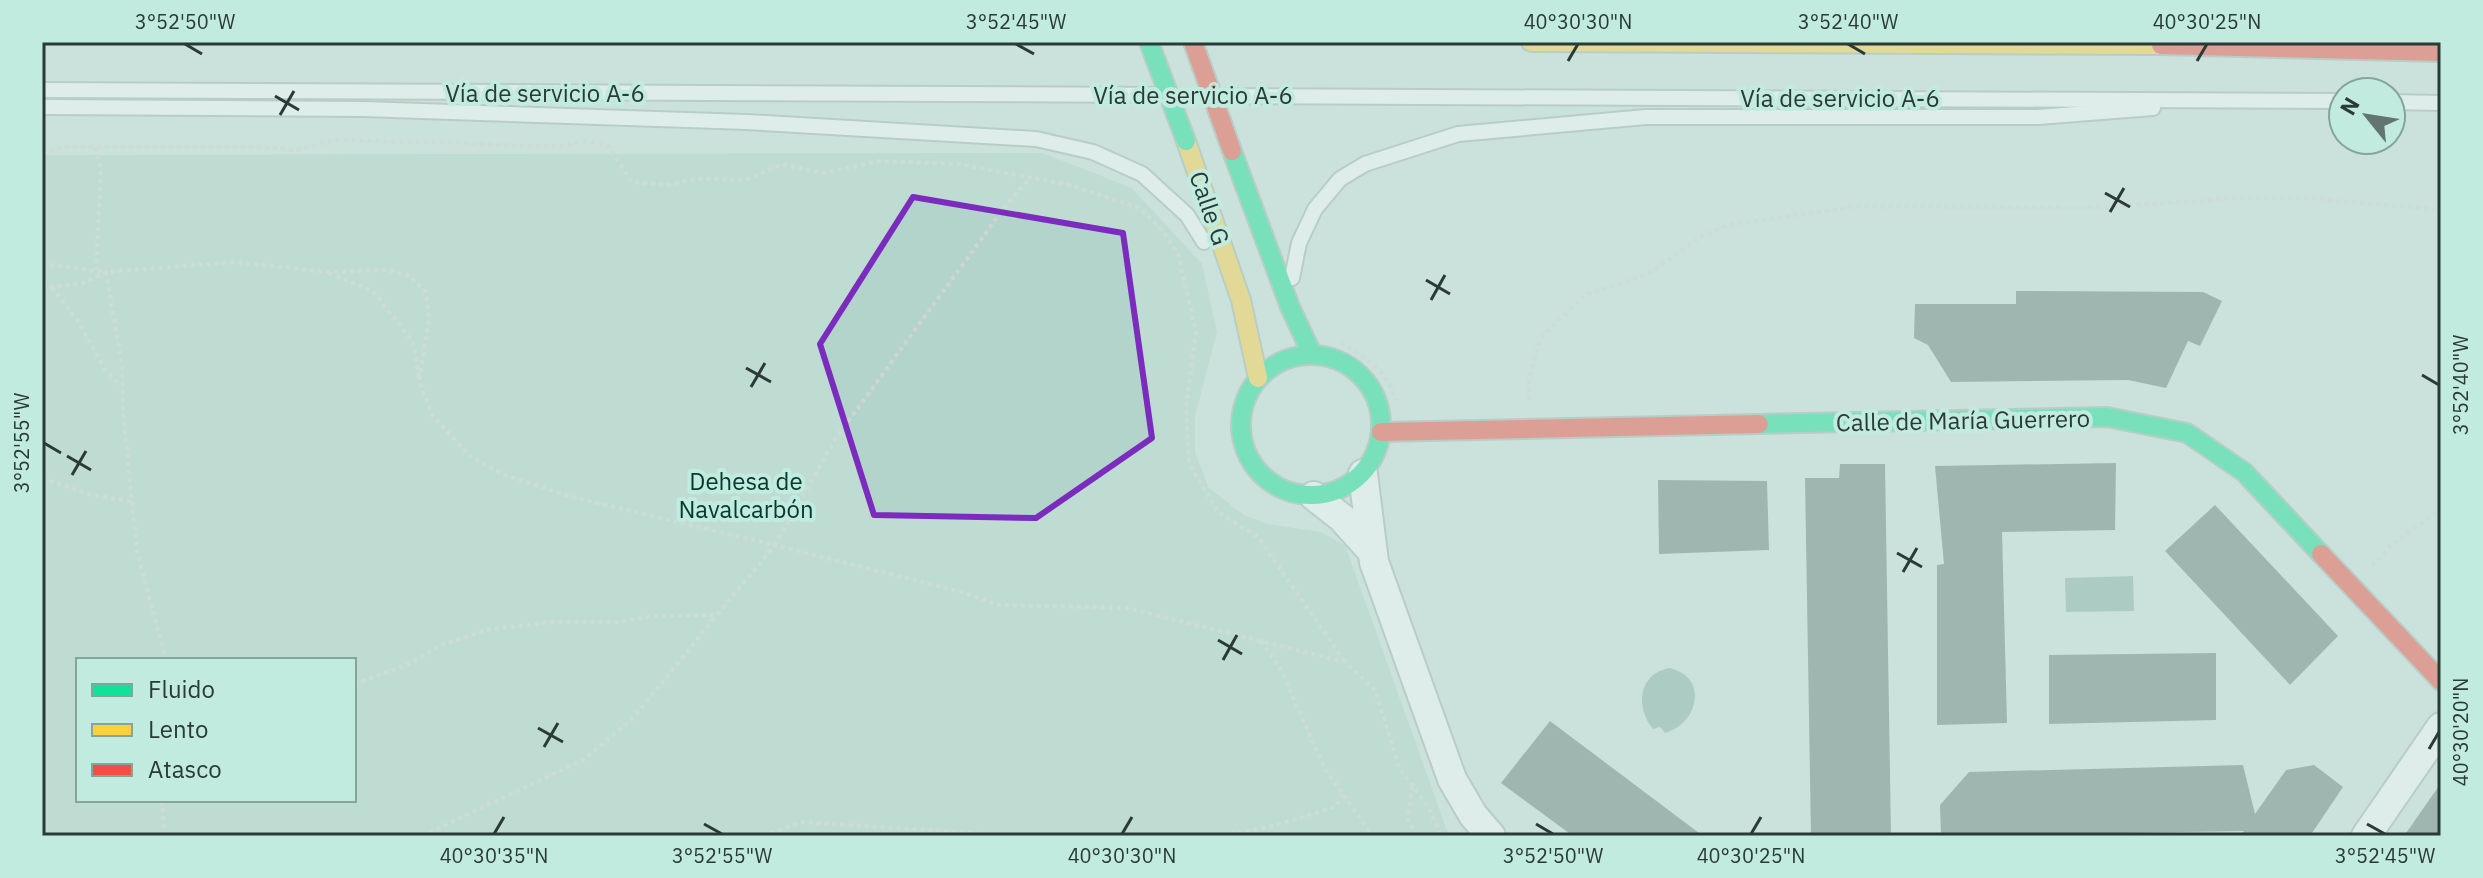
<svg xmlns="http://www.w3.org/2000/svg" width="2483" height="878" viewBox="0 0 2483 878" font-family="'IBM Plex Sans',sans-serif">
  <rect width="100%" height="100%" fill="#cbe2db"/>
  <!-- green -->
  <path fill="#b2d4ca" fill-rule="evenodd" d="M1043,153l89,35 70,76 15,68 -22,84v36l14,36 35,27 24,9 52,8 25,13 104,291h-1407v-681zM78,660h276v140h-276z"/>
  <!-- water -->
  <g fill="#87b2a6">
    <polygon points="2133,576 2134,611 2066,612 2065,578"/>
    <path d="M1669,668c40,8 30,56 -4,65l-5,-6 -7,2c-18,-22 -15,-55 16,-61z"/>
  </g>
  <!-- building -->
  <g fill="#6c817c">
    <polygon points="2016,291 2203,292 2222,301 2200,346 2188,341 2166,388 2128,380 1951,382 1928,345 1914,338 1915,304 2016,304"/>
    <polygon points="2116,463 2115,530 2002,532 2007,723 1937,725 1937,565 1944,564 1935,466"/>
    <polygon points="1840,464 1885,464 1891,836 1811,836 1805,478 1839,478"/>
    <polygon points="1658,480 1767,481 1769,550 1659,554"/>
    <polygon points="2215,505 2338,636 2290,685 2165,551"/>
    <polygon points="2216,653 2216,720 2049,724 2049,655"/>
    <polygon points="1550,721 1703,836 1573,836 1501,783"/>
    <polygon points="2243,765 2255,814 2286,770 2314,765 2343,787 2310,836 2240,836 2244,831 1941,836 1940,805 1969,772"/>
    <polygon points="2441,783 2441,836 2404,836"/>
  </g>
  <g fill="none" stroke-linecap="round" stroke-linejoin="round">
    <defs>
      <g id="lane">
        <polyline points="42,90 1167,95"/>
        <polyline points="1215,96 2343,101"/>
        <polyline points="2391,102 2441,103"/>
        <polyline points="42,107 363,109 747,122 1036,139 1093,152 1142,174 1187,215 1204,242"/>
        <polyline points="1292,278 1299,243 1315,209 1340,179 1365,164 1458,134 1646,117 2038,117 2153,108"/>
      </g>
      <g id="street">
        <polyline points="1363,474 1374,562 1452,779 1473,815 1491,836"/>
        <polyline points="1314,496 1342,518 1370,549"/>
        <polyline points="2366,836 2441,727"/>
      </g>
      <g id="fast">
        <polyline points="1232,151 1290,307 1312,354"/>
        <circle cx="1311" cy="425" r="70"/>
        <polyline points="1759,424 2107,417 2187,433 2244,472 2321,554"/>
      </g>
      <g id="slow">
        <polyline points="1531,42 2161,45"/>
        <polyline points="1186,141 1241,300 1258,378"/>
      </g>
      <g id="jam">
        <polyline points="2161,45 2441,52"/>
        <polyline points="1381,432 1759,424"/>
        <polyline points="2321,554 2441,681"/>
      </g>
    </defs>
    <!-- lane casing -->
    <use href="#lane" stroke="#a2b4ae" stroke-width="18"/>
    <!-- street casing -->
    <use href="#street" stroke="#a2b4ae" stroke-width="32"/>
    <!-- fast casing -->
    <use href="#fast" stroke="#a2b4ae" stroke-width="22"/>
    <!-- slow casing -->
    <use href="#slow" stroke="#a2b4ae" stroke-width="22"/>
    <!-- jam casing -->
    <use href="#jam" stroke="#a2b4ae" stroke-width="22"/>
    <!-- path -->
    <g stroke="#ced5d3" stroke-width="4" stroke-dasharray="4 4" stroke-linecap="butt">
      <polyline points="95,148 101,170 96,269"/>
      <polyline points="42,154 64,147 258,147 296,150 334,140 560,146 587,141 608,146 632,182 667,185 697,179 746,180 782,164 823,173 880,161 958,164 1070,185 1139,208 1160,227 1178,254 1196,332 1186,407 1189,464 1218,512 1258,537 1345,662"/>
      <polyline points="42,264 106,272 122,365 123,412 137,552 166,660"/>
      <polyline points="329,273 373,291 413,342 419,377"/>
      <polyline points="42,284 52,287 83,283 106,272 235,262 327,272 387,270 409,276 426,292 429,319 419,382 433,416 471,457 505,475 572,497 775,545 836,438 1007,204 1030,178"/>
      <polyline points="52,287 80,324 104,368 121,386"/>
      <path d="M1341,343c24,14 48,29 55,58"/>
      <polyline points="1529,400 1529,380 1540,339 1585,295 1648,274 1702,236 1728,225 1852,207 2090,208 2226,199 2306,198 2441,210"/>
      <polyline points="42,478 88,494 134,502"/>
      <polyline points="2372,566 2390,546 2441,509"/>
      <polyline points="1261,641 1280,668 1326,771 1373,836"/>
      <polyline points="354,684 405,666 442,645 486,630 551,622 618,622 654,616 717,615 775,545 965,593 998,605 1127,608 1345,662 1375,690 1399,767 1430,810 1441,836"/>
      <polyline points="1412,786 1408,819 1417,836"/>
      <polyline points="162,800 165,836"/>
      <polyline points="422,836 585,759 633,718 717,615"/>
      <polyline points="763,836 802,822 1021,836"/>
      <path d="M1214,836c43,-4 80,-16 121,-29l8,-13"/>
    </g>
    <!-- lane -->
    <use href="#lane" stroke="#f7fbfa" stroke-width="14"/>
    <!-- street -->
    <use href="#street" stroke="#f7fbfa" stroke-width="28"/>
    <!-- fast -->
    <use href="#fast" stroke="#16e098" stroke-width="18"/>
    <!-- slow -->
    <use href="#slow" stroke="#ffcf43" stroke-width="18"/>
    <!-- jam -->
    <use href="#jam" stroke="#f24e42" stroke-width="18"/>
    <defs>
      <polyline id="fast-bridge" points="1149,42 1186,141"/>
      <polyline id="jam-bridge" points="1193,42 1232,151"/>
    </defs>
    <!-- fast-bridge casing -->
    <use href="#fast-bridge" stroke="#a2b4ae" stroke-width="22" stroke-linecap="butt"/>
    <!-- jam-bridge casing -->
    <use href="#jam-bridge" stroke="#a2b4ae" stroke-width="22" stroke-linecap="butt"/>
    <!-- fast-bridge -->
    <use href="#fast-bridge" stroke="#16e098" stroke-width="18"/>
    <!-- jam-bridge -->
    <use href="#jam-bridge" stroke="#f24e42" stroke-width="18"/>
  </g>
  <!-- marked area -->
  <path d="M0 0H2483V878H0ZM913,197l210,36 29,205 -116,80 -162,-3 -54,-171z" fill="#cbe2db" fill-opacity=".55" fill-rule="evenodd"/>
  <path fill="none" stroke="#7b2cbf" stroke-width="6" stroke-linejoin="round" d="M913,197l210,36 29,205 -116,80 -162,-3 -54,-171z"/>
  <!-- ticks -->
  <path fill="none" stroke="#2a3a36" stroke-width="3" d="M185,44l17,10M1016,44l18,10M1848,44l17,10M1568,61l10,-17M2197,61l10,-17M275,96l24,14M280,115l14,-24M2105,193l25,14M2110,212l14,-24M1426,280l24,14M1431,300l14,-25M746,368l25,14M2422,375l17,10M751,387l14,-24M44,443l17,10M67,456l24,14M72,475l14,-24M1897,553l25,14M1903,572l14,-24M1218,640l24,14M1223,660l14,-25M538,728l25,14M544,747l14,-24M2429,749l10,-17M704,824l18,10M1536,824l17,10M2367,824l18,10M494,834l10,-17M1122,834l10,-17M1751,834l10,-17"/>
  <g text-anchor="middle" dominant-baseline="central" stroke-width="8" stroke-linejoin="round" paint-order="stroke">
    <!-- street labels -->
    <g font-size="24" fill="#2a3a36" stroke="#c2ebdf">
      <text x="545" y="93">Vía de servicio A-6</text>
      <text x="1193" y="95">Vía de servicio A-6</text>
      <text x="1840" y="98">Vía de servicio A-6</text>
      <text transform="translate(1210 208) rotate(71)">Calle G</text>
      <text transform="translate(1963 420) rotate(-1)">Calle de María Guerrero</text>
    </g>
    <!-- park labels -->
    <g font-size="24" fill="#06382e" stroke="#c2ebdf">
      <text x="746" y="481">Dehesa de<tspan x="746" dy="28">Navalcarbón</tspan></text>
    </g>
  </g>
  <!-- border -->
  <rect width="2483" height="878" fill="none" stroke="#c2ebdf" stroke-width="88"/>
  <!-- legend -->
  <rect x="76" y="658" width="280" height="144" fill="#c2ebdf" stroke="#85a49b" stroke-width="2"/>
  <rect x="92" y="684" width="40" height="12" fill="#16e098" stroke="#85a49b" stroke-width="2"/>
  <text x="148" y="698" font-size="24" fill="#2a3a36">Fluido</text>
  <rect x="92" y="724" width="40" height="12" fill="#ffcf43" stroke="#85a49b" stroke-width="2"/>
  <text x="148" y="738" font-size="24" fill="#2a3a36">Lento</text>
  <rect x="92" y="764" width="40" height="12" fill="#f24e42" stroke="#85a49b" stroke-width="2"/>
  <text x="148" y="778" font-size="24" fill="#2a3a36">Atasco</text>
  <!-- north arrow -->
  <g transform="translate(2367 116) rotate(300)"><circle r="38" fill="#c2ebdf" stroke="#85a49b" stroke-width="2"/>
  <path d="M0-6L14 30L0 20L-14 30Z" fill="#627570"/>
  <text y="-12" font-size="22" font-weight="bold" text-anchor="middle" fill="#2a3a36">N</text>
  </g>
  <rect x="44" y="44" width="2395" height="790" fill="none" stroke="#2a3a36" stroke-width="3"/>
  <g font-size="20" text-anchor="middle" fill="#2a3a36">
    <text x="185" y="29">3°52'50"W</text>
    <text x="1016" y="29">3°52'45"W</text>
    <text x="1578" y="29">40°30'30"N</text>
    <text x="1848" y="29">3°52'40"W</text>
    <text x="2207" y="29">40°30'25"N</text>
    <text transform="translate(2461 385) rotate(-90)" y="7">3°52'40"W</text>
    <text transform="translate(22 443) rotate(-90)" y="7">3°52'55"W</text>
    <text transform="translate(2461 732) rotate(-90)" y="7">40°30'20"N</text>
    <text x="494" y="863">40°30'35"N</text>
    <text x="722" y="863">3°52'55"W</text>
    <text x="1122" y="863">40°30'30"N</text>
    <text x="1553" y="863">3°52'50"W</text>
    <text x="1751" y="863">40°30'25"N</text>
    <text x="2385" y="863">3°52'45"W</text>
  </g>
</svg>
